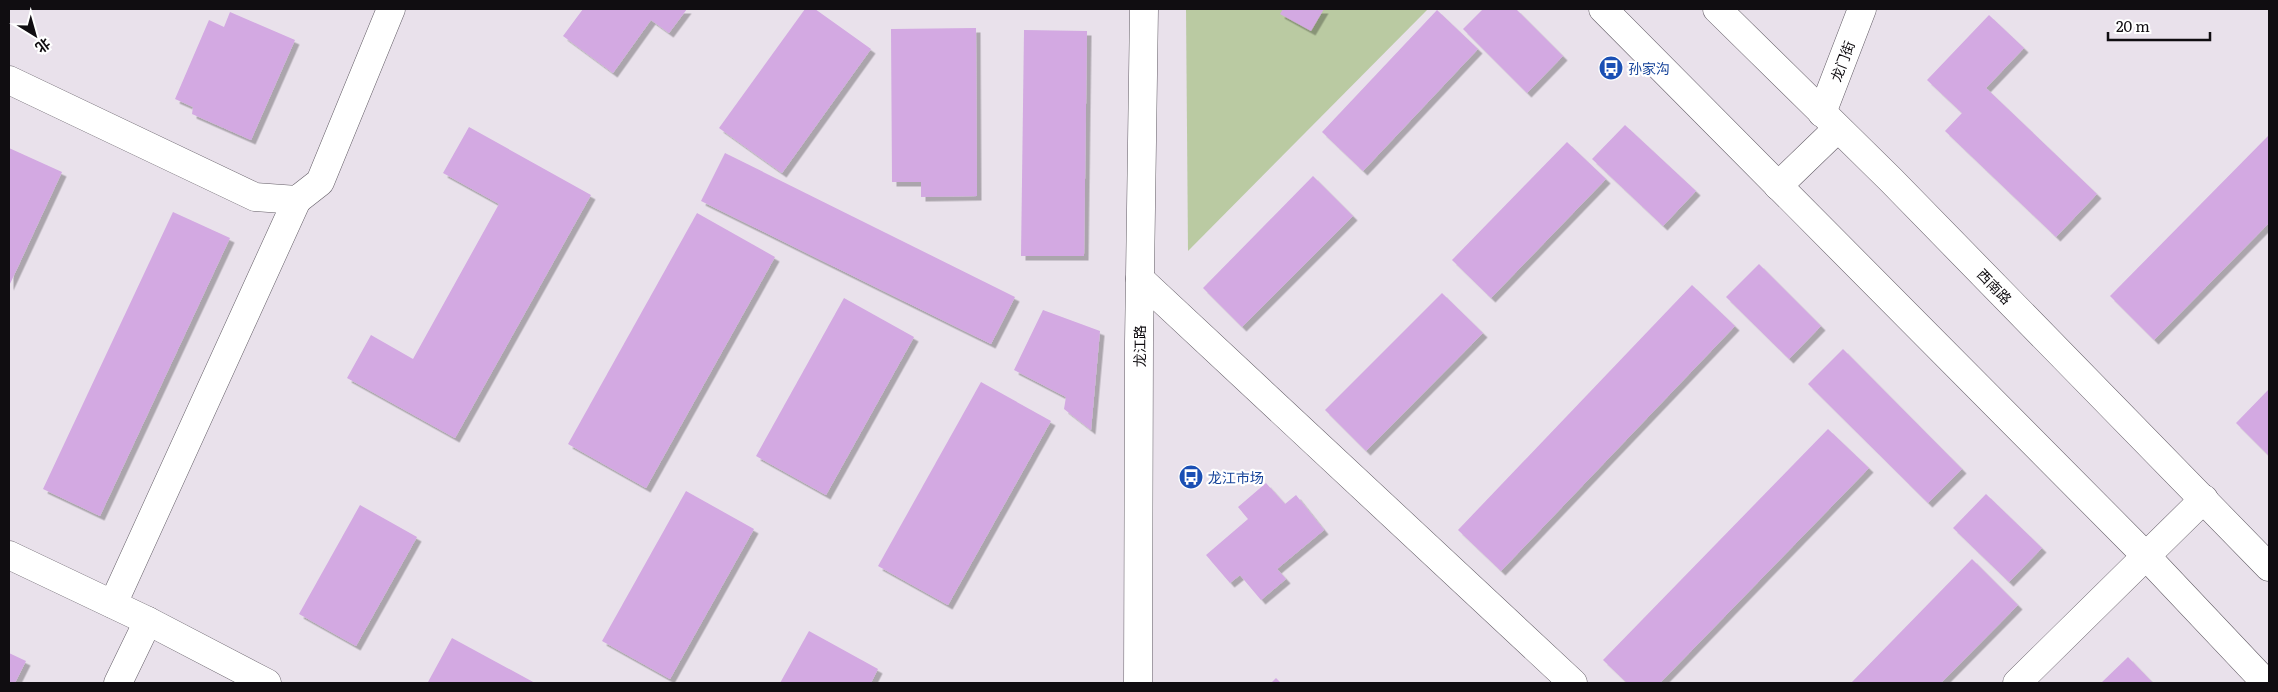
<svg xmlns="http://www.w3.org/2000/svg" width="2278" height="692" viewBox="0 0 2278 692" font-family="Literata,'Noto Sans SC',serif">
  <defs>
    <filter id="shadow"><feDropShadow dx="4.5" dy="4.5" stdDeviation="0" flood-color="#0004"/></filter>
  </defs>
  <rect width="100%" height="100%" fill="#e9e1eb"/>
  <!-- green -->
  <polygon fill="#bacaa2" points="1186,9 1428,9 1188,251"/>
  <!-- building -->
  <g fill="#d3a9e2" filter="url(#shadow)">
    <polygon points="583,9 687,9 669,33 651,20 613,73 563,36"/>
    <polygon points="805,9 815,9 871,49 782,173 719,128"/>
    <polygon points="1283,9 1324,9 1311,31 1280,14"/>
    <polygon points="1483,9 1516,9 1563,56 1527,93 1463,29"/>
    <polygon points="1437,10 1478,49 1363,171 1322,132"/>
    <polygon points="230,12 295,40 251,140 192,114 193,107 175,99 209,20 224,27"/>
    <polygon points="1989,15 2024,48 1986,88 2097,194 2056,237 1945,131 1962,113 1927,80"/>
    <polygon points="976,28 977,196 921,197 921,182 892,182 891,29"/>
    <polygon points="1024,30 1087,31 1084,256 1021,256"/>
    <polygon points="1625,125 1696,191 1663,226 1592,159"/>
    <polygon points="469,127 591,195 455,438 347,378 371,335 413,359 499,204 443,173"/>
    <polygon points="2269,135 2269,223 2154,340 2110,296"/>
    <polygon points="1567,142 1606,179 1491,298 1452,260"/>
    <polygon points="9,148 62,172 9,286"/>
    <polygon points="725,153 1015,297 991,344 701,201"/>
    <polygon points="1313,176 1353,216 1242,327 1203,288"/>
    <polygon points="173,212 230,238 100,516 43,489"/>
    <polygon points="697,213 775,257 646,488 568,444"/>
    <polygon points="1759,264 1821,326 1789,359 1726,297"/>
    <polygon points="1692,285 1735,326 1501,571 1458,530"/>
    <polygon points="1442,293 1483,333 1366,451 1325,410"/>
    <polygon points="844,298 914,337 826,495 756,456"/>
    <polygon points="1043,310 1100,331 1091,430 1064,409 1066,397 1014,370"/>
    <polygon points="1843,349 1962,469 1928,503 1808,384"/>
    <polygon points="981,382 1051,421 948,605 878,566"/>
    <polygon points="2269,389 2269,456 2236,423"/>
    <polygon points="1828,429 1869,468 1660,683 1627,683 1603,660"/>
    <polygon points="1266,483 1285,504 1296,495 1324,530 1277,569 1286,579 1261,600 1240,575 1230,583 1206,555 1248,519 1238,507"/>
    <polygon points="686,491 754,529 670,679 602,641"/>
    <polygon points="1986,494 2042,548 2009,582 1953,528"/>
    <polygon points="360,505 417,537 356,646 299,614"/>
    <polygon points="1972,559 2018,605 1941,683 1851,683"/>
    <polygon points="809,631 878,669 871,683 780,683"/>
    <polygon points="452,638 535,683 428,682"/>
    <polygon points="9,653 26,661 15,683 9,683"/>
    <polygon points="2128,657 2153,683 2101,683"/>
    <polygon points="1276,678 1281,683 1271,683"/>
  </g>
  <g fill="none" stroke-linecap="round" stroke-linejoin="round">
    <defs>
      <g id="minor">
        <polyline points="9,80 255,197 297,200 320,182 391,9"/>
        <polyline points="1822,113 1862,9"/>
        <polyline points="1140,279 1573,683"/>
        <polyline points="9,555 148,621 267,683"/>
        <polyline points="113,604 297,200"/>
        <polyline points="118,683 148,621"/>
        <polyline points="1138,683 1139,342 1144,9"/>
        <polyline points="2017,683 2146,556"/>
      </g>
      <g id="major">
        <polyline points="1603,9 2146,556 2266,683"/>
        <polyline points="1717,9 1891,180 2269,567"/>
        <polyline points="1778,186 1837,129"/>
        <polyline points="2146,556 2204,499"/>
      </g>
    </defs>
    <!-- minor casing -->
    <use href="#minor" stroke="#635d66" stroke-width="29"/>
    <!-- major casing -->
    <use href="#major" stroke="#635d66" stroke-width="29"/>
    <!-- minor -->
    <use href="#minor" stroke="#fff" stroke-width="28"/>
    <!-- major -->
    <use href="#major" stroke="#fff" stroke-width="28"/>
  </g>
  <!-- icons -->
  <defs>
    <symbol id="bus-disc" viewBox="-11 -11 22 22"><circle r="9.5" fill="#1a4fb4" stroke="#fff"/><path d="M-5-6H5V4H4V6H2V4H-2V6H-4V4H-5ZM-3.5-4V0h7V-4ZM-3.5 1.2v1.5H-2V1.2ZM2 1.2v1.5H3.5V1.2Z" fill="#fff"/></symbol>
  </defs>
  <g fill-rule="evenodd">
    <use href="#bus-disc" x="1597" y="54" width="28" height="28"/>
    <use href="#bus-disc" x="1177" y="463" width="28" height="28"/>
  </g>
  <g text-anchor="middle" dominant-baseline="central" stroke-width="4.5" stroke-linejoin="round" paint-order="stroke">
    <!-- street labels -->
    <g font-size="14" fill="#100d11" stroke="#fff">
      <text transform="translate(1842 61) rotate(-69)">龙门街</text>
      <text transform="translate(1995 286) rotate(46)">西南路</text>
      <text transform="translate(1139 346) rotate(-90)">龙江路</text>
    </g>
    <!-- transit labels -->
    <g font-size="14" fill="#164399" stroke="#fff" text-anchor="start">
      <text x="1628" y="68">孙家沟</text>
      <text x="1208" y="477">龙江市场</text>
    </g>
  </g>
  <!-- border -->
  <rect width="2278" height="692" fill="none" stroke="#100d11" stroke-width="20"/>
  <!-- north arrow -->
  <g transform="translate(35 35) rotate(143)" stroke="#ffffff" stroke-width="4" paint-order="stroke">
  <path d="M0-4L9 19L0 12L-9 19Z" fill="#100d11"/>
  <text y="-8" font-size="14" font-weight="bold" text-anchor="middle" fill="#100d11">北</text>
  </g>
  <!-- scale -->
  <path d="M2108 32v8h102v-8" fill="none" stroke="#100d11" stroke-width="2.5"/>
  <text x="2116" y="32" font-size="15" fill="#100d11" stroke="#ffffff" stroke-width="4" paint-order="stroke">20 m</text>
</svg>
